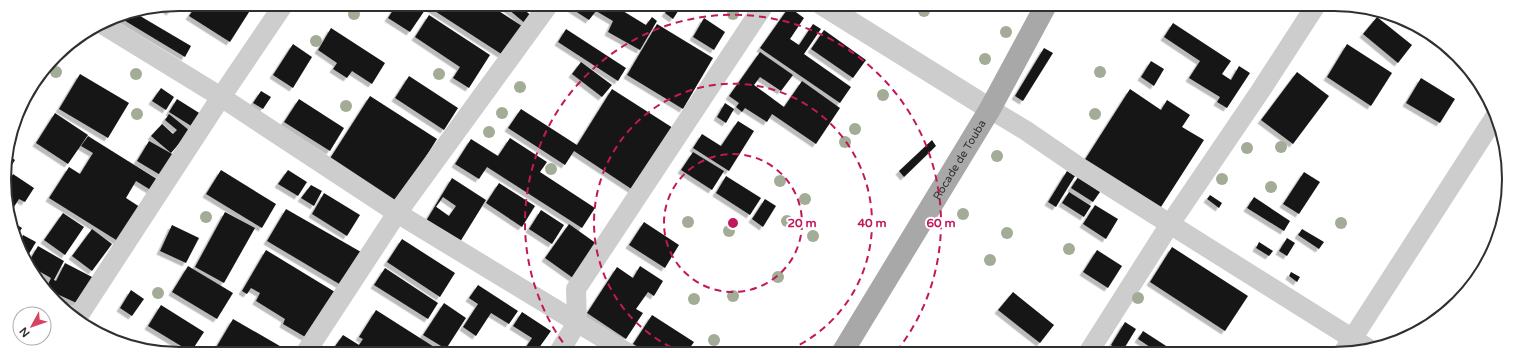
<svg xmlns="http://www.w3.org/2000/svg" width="1513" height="358" viewBox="0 0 1513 358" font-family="'Varela Round',sans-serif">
  <defs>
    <filter id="shadow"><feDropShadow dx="-3.5" dy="3.5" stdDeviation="0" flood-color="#0004"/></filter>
  </defs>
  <rect width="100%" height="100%" fill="#fff"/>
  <!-- building -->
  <g fill="#171717" filter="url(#shadow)">
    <polygon points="197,4 244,4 251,9 230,42 189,16"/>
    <polygon points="397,4 416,4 425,10 410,32 388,18"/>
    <polygon points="428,4 488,4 525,28 506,57 427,6"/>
    <polygon points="502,4 517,4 533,17 527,25"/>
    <polygon points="175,5 170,12 162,7 171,6"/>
    <polygon points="571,5 625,5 623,11 646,25 652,17 657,21 640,50 608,32 613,21 596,11 589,20 569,7"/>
    <polygon points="671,5 682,5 673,19 665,13"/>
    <polygon points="789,7 804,18 790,39 799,45 813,24 821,29 804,54 851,87 840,103 760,48"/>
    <polygon points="135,13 191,46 185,57 117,16"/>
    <polygon points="429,15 490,55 469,88 453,78 460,67 415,37"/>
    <polygon points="1377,17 1412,45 1398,63 1363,34"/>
    <polygon points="704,18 725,32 714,50 693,37"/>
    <polygon points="1173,23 1231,61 1222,74 1231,80 1239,66 1250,73 1227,108 1217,102 1220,97 1189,78 1200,61 1164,37"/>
    <polygon points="657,24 713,58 683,109 627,75"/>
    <polygon points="331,28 385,63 372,84 352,71 347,78 333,69 337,63 318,50"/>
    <polygon points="566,29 626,68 618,81 558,42"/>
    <polygon points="824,30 866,60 853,78 811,49"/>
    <polygon points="293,44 312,57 293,88 273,75"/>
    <polygon points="1347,44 1392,73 1371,106 1327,77"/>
    <polygon points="1044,48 1053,53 1023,101 1015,96"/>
    <polygon points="760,52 793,75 781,91 760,77 754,85 784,107 802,81 840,108 816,144 772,114 767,122 745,108 742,112 736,107 739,103 729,96"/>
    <polygon points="1151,61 1164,69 1154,86 1141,77"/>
    <polygon points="581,62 612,85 602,97 572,74"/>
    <polygon points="1297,72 1329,96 1293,144 1261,120"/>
    <polygon points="80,74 129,103 108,138 59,109"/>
    <polygon points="409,76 458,108 444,130 395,98"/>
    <polygon points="1421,78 1455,99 1440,123 1406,103"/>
    <polygon points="161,88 174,97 166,110 152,101"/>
    <polygon points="612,89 673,128 633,190 574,151 565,165 508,128 521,109 577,145"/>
    <polygon points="1130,89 1161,110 1167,100 1190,115 1182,127 1204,140 1159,210 1084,161"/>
    <polygon points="261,91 271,97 263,109 253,103"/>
    <polygon points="370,96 437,139 397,203 329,160"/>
    <polygon points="177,99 204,116 196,129 169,112"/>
    <polygon points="299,99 344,128 330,151 284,122"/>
    <polygon points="725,103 734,109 726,123 717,117"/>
    <polygon points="55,113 88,135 68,164 36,143"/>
    <polygon points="169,114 190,131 171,153 151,136 162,124 173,134 177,130 165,120"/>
    <polygon points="738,121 754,131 729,171 693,148 702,134 721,146"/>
    <polygon points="88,136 160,181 154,192 136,181 126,198 143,209 121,243 49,198 69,167 80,174 93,153 81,146"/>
    <polygon points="510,138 547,162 540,172 595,208 582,228 487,167 479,179 455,164 471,139 498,156"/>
    <polygon points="932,140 936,146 904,177 899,171"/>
    <polygon points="149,141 174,155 162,176 137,161"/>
    <polygon points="693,152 724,171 712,190 681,170"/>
    <polygon points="8,155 15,160 10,168 5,164"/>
    <polygon points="221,170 276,204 262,228 206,194"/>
    <polygon points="288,170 307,182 298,196 278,184"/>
    <polygon points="1067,171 1075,176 1056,207 1048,202"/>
    <polygon points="1304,172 1320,182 1299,214 1283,204"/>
    <polygon points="13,174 34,188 25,202 19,199 10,213 7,184"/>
    <polygon points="726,176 761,198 750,215 716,193"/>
    <polygon points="1078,177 1100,192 1093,202 1071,188"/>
    <polygon points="452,178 486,200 460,242 426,221 435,206 449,216 456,206 443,197 436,207 435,206"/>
    <polygon points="499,183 535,206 522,227 486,203"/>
    <polygon points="311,185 322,191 314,206 301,198"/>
    <polygon points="1069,192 1091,206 1084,217 1062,203"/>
    <polygon points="324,193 360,215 347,236 312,214"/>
    <polygon points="1210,195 1222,203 1219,208 1207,199"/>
    <polygon points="1254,197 1290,221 1284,231 1247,208"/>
    <polygon points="765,199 776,206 763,227 752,219"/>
    <polygon points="1095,205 1118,219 1106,239 1083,224"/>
    <polygon points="286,209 361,252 341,285 267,241"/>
    <polygon points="541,210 564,225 552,244 529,229"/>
    <polygon points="225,212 255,228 224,283 195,267"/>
    <polygon points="63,213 84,227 65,255 44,240"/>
    <polygon points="11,221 22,228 16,237 13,235"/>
    <polygon points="644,222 679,245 665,268 629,245"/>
    <polygon points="569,224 597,244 573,278 545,258"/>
    <polygon points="172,225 199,238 186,263 160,251"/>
    <polygon points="92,229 112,244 92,271 72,256"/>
    <polygon points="1302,229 1324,242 1319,249 1298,235"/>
    <polygon points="23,235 36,242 26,259 18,244"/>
    <polygon points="1287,238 1295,243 1287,256 1279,251"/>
    <polygon points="402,239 455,273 440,297 387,262"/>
    <polygon points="1259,242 1273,251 1269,256 1256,248"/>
    <polygon points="38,246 64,261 54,280 56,281 65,263 94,278 81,305 46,289 51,278 30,266 28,263"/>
    <polygon points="1172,247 1248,296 1225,331 1150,282"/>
    <polygon points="266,250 335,292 307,338 283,324 285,319 256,301 260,293 251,288 247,294 242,291"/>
    <polygon points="1097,250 1122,266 1108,288 1083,272"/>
    <polygon points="188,266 233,293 217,319 172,292"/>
    <polygon points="640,266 663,281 654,296 648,292 636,309 643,313 626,339 587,313 617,267 633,278"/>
    <polygon points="385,268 438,303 428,319 374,285"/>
    <polygon points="1291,272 1300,277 1297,282 1289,276"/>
    <polygon points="478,285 518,311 509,324 491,313 476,336 463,327 478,304 469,298"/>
    <polygon points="131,290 144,299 132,316 120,308"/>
    <polygon points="1013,292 1054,325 1040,343 998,310"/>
    <polygon points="444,303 466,318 446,349 423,335"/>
    <polygon points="161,305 204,332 191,352 148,326"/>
    <polygon points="376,310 442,352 331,352 343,335 359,345 363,339 359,337"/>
    <polygon points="522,312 551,331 536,352 533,352 526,347 532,338 513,326"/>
    <polygon points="652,315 694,342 687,352 647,352 633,344"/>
    <polygon points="233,319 285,349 283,352 248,352 241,349 239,352 203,352 206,346 214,351"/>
    <polygon points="1125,322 1136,329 1122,352 1111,345"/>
    <polygon points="1143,331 1177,353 1159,353 1138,339"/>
    <polygon points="157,345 168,352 153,352"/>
  </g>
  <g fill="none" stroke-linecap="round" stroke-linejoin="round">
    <!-- minor -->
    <g stroke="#cdcdcd" stroke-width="20">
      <polyline points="102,24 221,97 397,213 626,352"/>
      <polyline points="990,109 1025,130 1079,167 1369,349"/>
      <polyline points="77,318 221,97 284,4"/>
      <polyline points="306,352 397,213 549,4"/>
      <polyline points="559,352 577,323 576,289 764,5"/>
      <polyline points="1088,353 1170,224 1261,90 1316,5"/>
      <polyline points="1343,353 1495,117"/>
    </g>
    <!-- tertiary -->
    <polyline stroke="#cdcdcd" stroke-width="22" points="823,5 990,109"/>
    <!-- primary -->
    <path stroke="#a8a8a8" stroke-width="22" id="s1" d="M842,353l148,-244 56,-104"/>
  </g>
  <!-- trees -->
  <g fill="#a3ac96">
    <circle cx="924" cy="11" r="6"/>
    <circle cx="354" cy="14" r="6"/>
    <circle cx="733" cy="14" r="6"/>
    <circle cx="1006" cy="32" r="6"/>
    <circle cx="316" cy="41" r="6"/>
    <circle cx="985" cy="59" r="6"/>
    <circle cx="56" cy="72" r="6"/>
    <circle cx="1100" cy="72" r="6"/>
    <circle cx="136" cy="74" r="6"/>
    <circle cx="439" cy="74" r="6"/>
    <circle cx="520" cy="87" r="6"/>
    <circle cx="883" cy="95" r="6"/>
    <circle cx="346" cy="106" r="6"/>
    <circle cx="502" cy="113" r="6"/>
    <circle cx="137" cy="114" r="6"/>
    <circle cx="1095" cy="114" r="6"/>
    <circle cx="855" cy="129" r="6"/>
    <circle cx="489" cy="132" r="6"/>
    <circle cx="845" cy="142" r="6"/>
    <circle cx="1281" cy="147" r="6"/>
    <circle cx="1247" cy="148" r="6"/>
    <circle cx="997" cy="156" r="6"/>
    <circle cx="551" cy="169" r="6"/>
    <circle cx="1222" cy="179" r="6"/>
    <circle cx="780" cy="181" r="6"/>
    <circle cx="1271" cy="187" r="6"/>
    <circle cx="805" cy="199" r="6"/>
    <circle cx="963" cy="214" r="6"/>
    <circle cx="206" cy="217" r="6"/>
    <circle cx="787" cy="221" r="6"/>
    <circle cx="688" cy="222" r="6"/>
    <circle cx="1341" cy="223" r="6"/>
    <circle cx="729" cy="231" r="6"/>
    <circle cx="1007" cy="233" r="6"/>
    <circle cx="813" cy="236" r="6"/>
    <circle cx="1069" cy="249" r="6"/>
    <circle cx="990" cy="260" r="6"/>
    <circle cx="778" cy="277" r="6"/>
    <circle cx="158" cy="293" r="6"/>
    <circle cx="733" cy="296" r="6"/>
    <circle cx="1138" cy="298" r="6"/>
    <circle cx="694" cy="299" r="6"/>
    <circle cx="714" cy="340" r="6"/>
  </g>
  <!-- distance rings -->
  <g fill="none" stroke="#c2185b" stroke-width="2" stroke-dasharray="7 5">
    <circle cx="733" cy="223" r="69"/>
    <path d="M682 352A139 139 0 1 1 784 352"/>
    <path d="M570 352A208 208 0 1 1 896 352"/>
  </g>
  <g text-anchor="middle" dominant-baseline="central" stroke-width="4" stroke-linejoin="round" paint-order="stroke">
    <!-- street labels -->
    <g font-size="11" fill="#303030" stroke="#fff">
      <text stroke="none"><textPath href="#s1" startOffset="226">Rocade de Touba</textPath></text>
    </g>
  </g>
  <!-- crop -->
  <path d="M0 0H1513V358H0ZM179 11H1334A168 168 0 0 1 1502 179V179A168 168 0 0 1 1334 347H179A168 168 0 0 1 11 179V179A168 168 0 0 1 179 11Z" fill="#fff" fill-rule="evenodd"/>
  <path fill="none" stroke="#303030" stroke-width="2" d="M179 11H1334A168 168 0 0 1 1502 179V179A168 168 0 0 1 1334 347H179A168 168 0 0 1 11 179V179A168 168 0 0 1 179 11Z"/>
  <circle cx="733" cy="223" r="6" fill="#c2185b" stroke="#fff" stroke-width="2"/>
  <g font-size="12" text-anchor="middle" font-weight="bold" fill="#c2185b" stroke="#fff" stroke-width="4" stroke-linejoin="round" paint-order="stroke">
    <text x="802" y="227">20 m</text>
    <text x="872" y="227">40 m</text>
    <text x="941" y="227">60 m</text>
  </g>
  <!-- north arrow -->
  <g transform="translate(32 326) rotate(230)"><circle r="19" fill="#ffffff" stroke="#acacac"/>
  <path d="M0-3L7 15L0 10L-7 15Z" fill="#d64360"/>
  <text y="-6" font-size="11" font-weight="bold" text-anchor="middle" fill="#303030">N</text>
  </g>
</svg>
